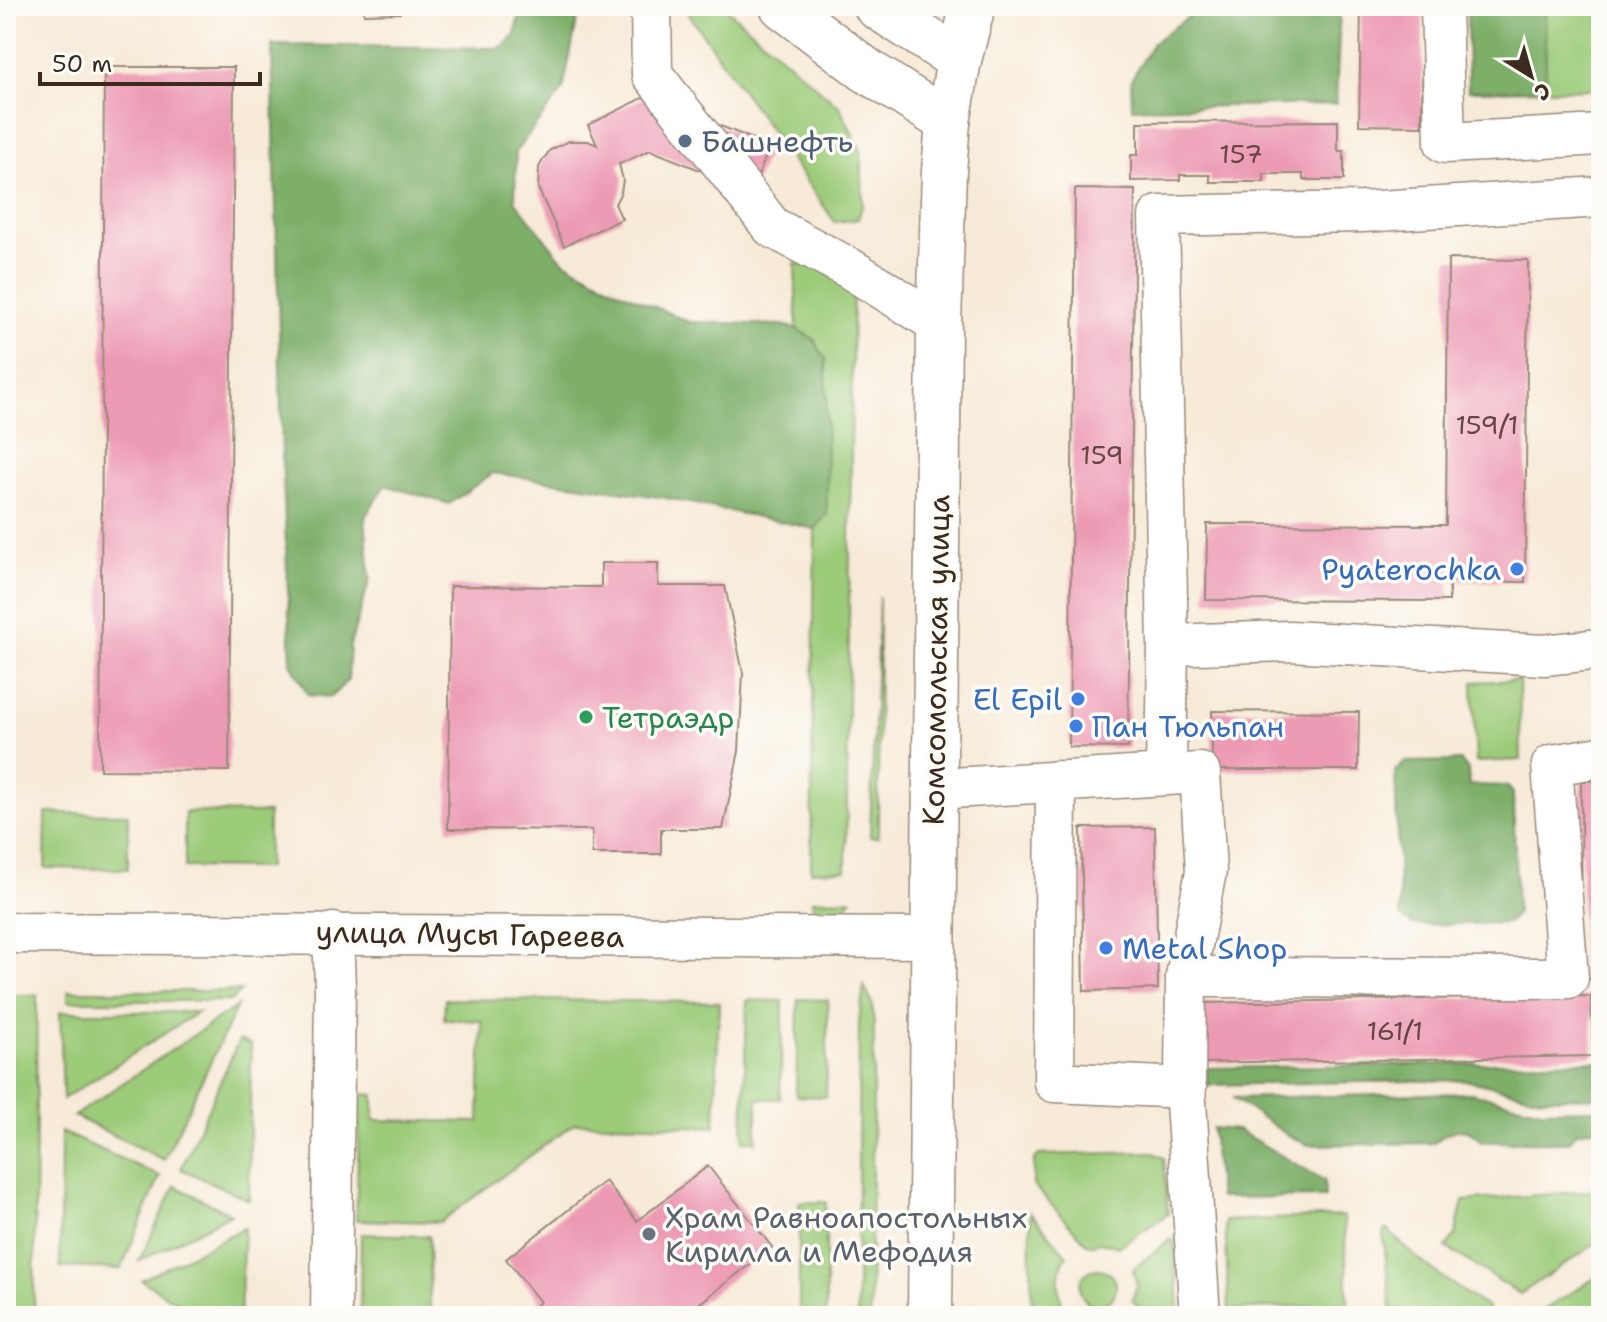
<svg xmlns="http://www.w3.org/2000/svg" width="1607" height="1322" viewBox="0 0 1607 1322" font-family="'Shantell Sans',sans-serif">
  <rect width="100%" height="100%" fill="#fdfcf7"/>
  <filter id="ink" filterUnits="userSpaceOnUse"><feTurbulence type="fractalNoise" baseFrequency=".0125" numOctaves="2"/><feDisplacementMap in="SourceGraphic" scale="16" xChannelSelector="R" yChannelSelector="G"/><feConvolveMatrix kernelMatrix="1 2 1 2 8 2 1 2 1" color-interpolation-filters="sRGB"/></filter>
  <filter id="wash" filterUnits="userSpaceOnUse"><feTurbulence type="fractalNoise" baseFrequency=".006" numOctaves="4" result="noise"/><feDisplacementMap in="SourceGraphic" scale="32" xChannelSelector="R" yChannelSelector="G"/><feGaussianBlur stdDeviation="1.8" result="paint"/><feColorMatrix in="noise" values="0 0 0 0 0 0 0 0 0 0 0 0 0 0 0 0 0 1.4 0 .05"/><feComposite in="paint" operator="in"/></filter>
  <g filter="url(#wash)">
    <rect width="100%" height="100%" fill="#f7ead8"/>
    <!-- green -->
    <g fill="#9ccb79" stroke="#6c7a4c" stroke-width="2">
      <polygon points="683,6 723,6 840,107 861,151 863,204 858,219 835,222"/>
      <polygon points="1545,6 1601,6 1601,89 1546,90"/>
      <polygon points="795,263 822,269 853,290 846,870 811,871 815,529 827,514 815,340 797,329"/>
      <polygon points="879,597 878,837 870,837"/>
      <polygon points="1519,680 1521,760 1476,762 1473,682"/>
      <polygon points="185,812 268,813 268,868 185,867"/>
      <polygon points="46,813 128,814 128,869 45,868"/>
      <path d="M852,899c-11,15 -22,15 -39,15v-14z"/>
      <polygon points="864,986 872,1003 874,1024 870,1316 857,1316 859,1020"/>
      <polygon points="68,991 241,991 230,1001 68,1001"/>
      <polygon points="6,995 37,995 34,1316 6,1316"/>
      <polygon points="445,999 719,1002 715,1127 575,1123 440,1222 356,1220 360,1094 374,1095 374,1120 479,1122 482,1021 444,1019"/>
      <polygon points="798,999 828,1000 826,1097 796,1096"/>
      <polygon points="747,1000 783,1001 780,1099 758,1099 756,1141 743,1141"/>
      <polygon points="237,1006 164,1160 74,1116"/>
      <polygon points="60,1012 198,1012 63,1099"/>
      <polygon points="239,1040 251,1045 249,1200 181,1169"/>
      <polygon points="61,1132 160,1176 121,1269 60,1267"/>
      <polygon points="1151,1152 1164,1158 1168,1214 1118,1247 1101,1242 1088,1245 1033,1185 1034,1160 1039,1155"/>
      <polygon points="175,1186 231,1214 139,1261"/>
      <polygon points="1601,1190 1601,1240 1520,1294 1446,1247 1455,1236 1463,1201"/>
      <rect x="799" y="1202" width="27" height="114"/>
      <path d="M1030,1212l37,43c-10,16 -11,31 -5,48l-8,13h-22z"/>
      <polygon points="1344,1216 1348,1304 1229,1310 1225,1221"/>
      <polygon points="244,1228 240,1316 200,1316 141,1280"/>
      <path d="M1387,1229c28,32 66,56 101,79l-1,8h-95l-9,-84z"/>
      <polygon points="361,1234 429,1236 430,1316 360,1316"/>
      <polygon points="1169,1240 1174,1240 1180,1316 1147,1316 1132,1300 1137,1285 1133,1269"/>
      <circle cx="1098" cy="1287" r="18"/>
      <polygon points="1601,1274 1601,1316 1559,1316 1544,1310"/>
    </g>
    <!-- forest -->
    <g fill="#7daf69" stroke="#5c6c44" stroke-width="2">
      <polygon points="520,6 580,6 563,90 516,151 515,201 563,261 619,291 689,322 782,325 797,329 814,340 826,359 827,514 815,529 667,498 493,473 449,504 385,485 365,517 370,579 350,645 348,680 331,697 308,695 291,663 282,454 272,45 500,48 515,36"/>
      <polygon points="1203,6 1340,6 1336,104 1132,108 1131,80 1153,43"/>
      <polygon points="1467,6 1545,6 1546,90 1468,91"/>
      <polygon points="1461,761 1468,770 1469,785 1507,786 1513,793 1517,913 1507,923 1413,925 1400,917 1395,771 1404,762"/>
      <polygon points="1601,1061 1601,1097 1541,1098 1465,1080 1207,1085 1207,1068"/>
      <path d="M1471,1093l70,17 60,-1v18l-24,5 -9,10h-86c-16,-18 -31,-14 -48,1l-126,2 -22,-11 -53,-36z"/>
      <polygon points="1212,1128 1237,1130 1324,1180 1325,1197 1219,1198"/>
    </g>
    <g id="blocks">
      <!-- building -->
      <g fill="#ed9bb5">
        <polygon points="364,6 400,6 400,13 364,14"/>
        <polygon points="1361,6 1423,6 1422,126 1359,125"/>
        <polygon points="104,67 234,67 229,771 100,770"/>
        <polygon points="647,96 770,146 752,191 650,150 619,164 623,180 621,192 615,204 622,219 564,246 538,188 539,167 543,160 550,150 569,141 588,141 597,145 588,125"/>
        <polygon points="1338,121 1338,151 1344,151 1344,180 1303,180 1303,174 1264,174 1264,182 1210,182 1210,175 1180,175 1180,180 1131,181 1131,155 1138,155 1138,122"/>
        <polygon points="1075,189 1135,190 1128,748 1069,747"/>
        <polygon points="1448,259 1528,260 1525,582 1449,581 1449,601 1206,600 1207,524 1446,525"/>
        <polygon points="601,563 658,563 658,586 725,586 743,673 739,751 723,829 661,829 661,854 592,854 592,830 448,829 450,586 601,587"/>
        <polygon points="1212,711 1359,712 1358,770 1212,770"/>
        <polygon points="1581,781 1601,781 1601,979 1582,979"/>
        <polygon points="1155,827 1158,989 1084,991 1081,828"/>
        <polygon points="1591,996 1593,1056 1199,1063 1198,1003"/>
        <polygon points="708,1166 772,1247 695,1307 702,1316 522,1316 540,1302 506,1259 605,1181 637,1221"/>
      </g>
    </g>
  </g>
  <g filter="url(#ink)">
    <use href="#blocks" fill-opacity="0" stroke="#998a7b" stroke-width="2"/>
    <g fill="none" stroke-linecap="round" stroke-linejoin="round">
      <defs>
        <g id="minor">
          <polyline points="651,6 652,74 772,227 849,268 939,324"/>
          <polyline points="1441,6 1445,143 1601,135"/>
          <polyline points="1168,645 1290,641 1544,655 1601,649"/>
          <polyline points="1166,774 1168,645 1159,216 1362,212 1601,197"/>
          <polyline points="1056,781 1054,1082 1186,1088"/>
          <polyline points="935,789 1200,773 1206,871 1186,977 1185,1087 1200,1316"/>
          <polyline points="6,933 933,938"/>
          <polyline points="1186,977 1568,978 1552,765 1601,757"/>
          <polyline points="331,1316 335,987 333,933"/>
        </g>
        <g id="major">
          <polyline points="782,6 866,70 948,122"/>
          <polyline points="876,6 959,60"/>
          <polyline points="930,1316 939,324 944,171 948,122 959,60 973,6"/>
        </g>
      </defs>
      <!-- minor casing -->
      <use href="#minor" stroke="#998a7b" stroke-width="43"/>
      <!-- major casing -->
      <use href="#major" stroke="#998a7b" stroke-width="47"/>
      <!-- minor -->
      <use href="#minor" stroke="#fff" stroke-width="40"/>
      <!-- major -->
      <use href="#major" stroke="#fff" stroke-width="44"/>
    </g>
  </g>
  <!-- markers -->
  <circle fill="#5c6f8a" stroke="#fdfcf7" stroke-width="3" cx="685" cy="141" r="8"/>
  <g fill="#3f7fe0" stroke="#fdfcf7" stroke-width="3">
    <circle cx="1517" cy="569" r="8"/>
    <circle cx="1078" cy="699" r="8"/>
    <circle cx="1076" cy="726" r="8"/>
    <circle cx="1106" cy="948" r="8"/>
  </g>
  <circle fill="#2e9e5b" stroke="#fdfcf7" stroke-width="3" cx="586" cy="717" r="8"/>
  <circle fill="#6b7280" stroke="#fdfcf7" stroke-width="3" cx="649" cy="1234" r="8"/>
  <g text-anchor="middle" dominant-baseline="central" stroke-width="7" stroke-linejoin="round" paint-order="stroke">
    <!-- number labels -->
    <g font-size="26" fill="#684644">
      <text x="1241" y="153">157</text>
      <text x="1487" y="424">159/1</text>
      <text x="1102" y="454">159</text>
      <text x="1395" y="1030">161/1</text>
    </g>
    <!-- service labels -->
    <g font-size="30" fill="#4e5e75" stroke="#fdfcf7" text-anchor="start">
      <text x="701" y="141">Башнефть</text>
    </g>
    <!-- shop labels -->
    <g font-size="30" fill="#366cbe" stroke="#fdfcf7" text-anchor="end">
      <text x="1501" y="569">Pyaterochka</text>
      <text x="1062" y="699">El Epil</text>
      <text x="1092" y="726" text-anchor="start">Пан Тюльпан</text>
      <text x="1122" y="948" text-anchor="start">Metal Shop</text>
    </g>
    <!-- street labels -->
    <g font-size="30" fill="#3b2a1e" stroke="#fdfcf7">
      <text transform="translate(936 660) rotate(-89)">Комсомольская улица</text>
      <text transform="translate(470 934) rotate(1)">улица Мусы Гареева</text>
    </g>
    <!-- leisure labels -->
    <g font-size="30" fill="#27864d" stroke="#fdfcf7" text-anchor="start">
      <text x="602" y="717">Тетраэдр</text>
    </g>
    <!-- worship labels -->
    <g font-size="30" fill="#5b616d" stroke="#fdfcf7" text-anchor="start">
      <text x="665" y="1217">Храм Равноапостольных<tspan x="665" dy="34">Кирилла и Мефодия</tspan></text>
    </g>
  </g>
  <!-- margin -->
  <rect width="1607" height="1322" fill="none" stroke="#fdfcf7" stroke-width="32"/>
  <!-- north arrow -->
  <g transform="translate(1531 76) rotate(143)" stroke="#fdfcf7" stroke-width="6" paint-order="stroke">
  <path d="M0-6L14 30L0 20L-14 30Z" fill="#3b2a1e"/>
  <text y="-12" font-size="22" font-weight="bold" text-anchor="middle" fill="#3b2a1e">С</text>
  </g>
  <!-- scale -->
  <path d="M40 72v12h220v-12" fill="none" stroke="#3b2a1e" stroke-width="4"/>
  <text x="52" y="72" font-size="24" fill="#3b2a1e" stroke="#fdfcf7" stroke-width="6" paint-order="stroke">50 m</text>
</svg>
